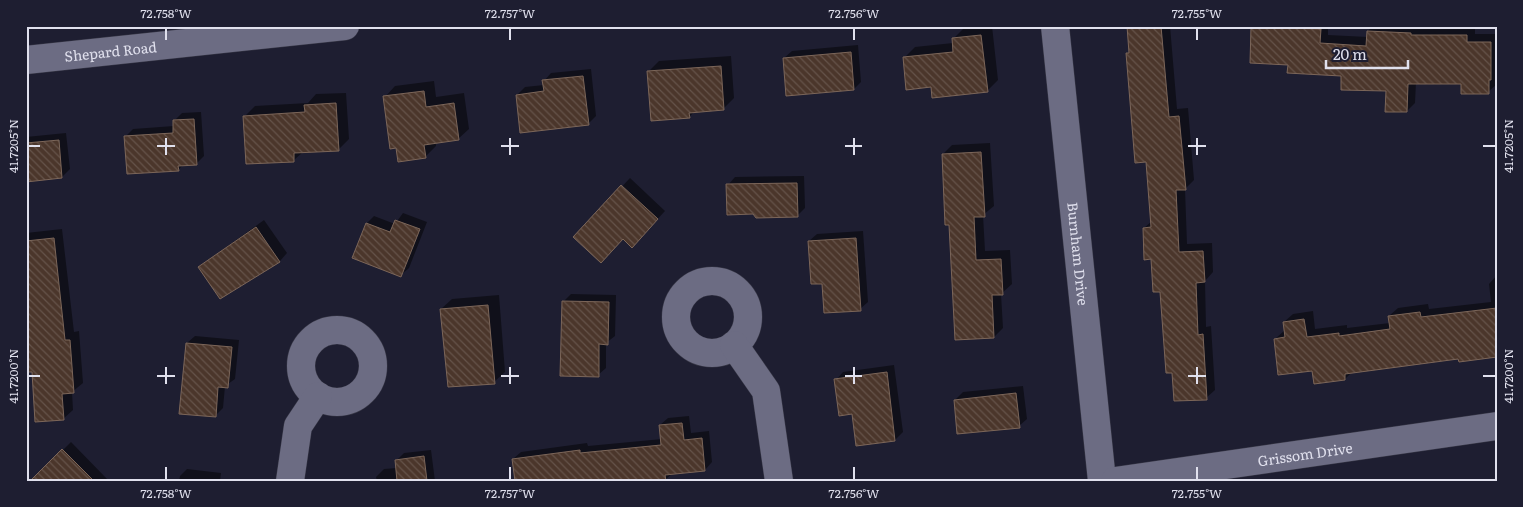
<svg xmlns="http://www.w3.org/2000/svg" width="1523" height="507" viewBox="0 0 1523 507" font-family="Literata,serif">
  <defs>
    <pattern id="building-back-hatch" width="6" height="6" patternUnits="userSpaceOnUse" patternTransform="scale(1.25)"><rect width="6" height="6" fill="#4b362b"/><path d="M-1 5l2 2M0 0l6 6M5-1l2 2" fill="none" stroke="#65534a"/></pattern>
  </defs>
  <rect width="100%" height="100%" fill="#1e1e31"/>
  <!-- shadow -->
  <g fill="#0007">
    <polygon points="992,26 998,80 987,91 932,86 905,57 915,47 953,43 953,39 964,28"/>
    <polygon points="1128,26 1170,26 1177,109 1188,108 1194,180 1185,189 1187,244 1212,243 1213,272 1205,281 1206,327 1211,326 1215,390 1206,398 1174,372 1161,290 1144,228 1152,221 1147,161 1127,54 1130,51"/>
    <polygon points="1253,26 1328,26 1328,35 1368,37 1368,31 1373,26 1475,27 1475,34 1497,34 1497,84 1488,92 1462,82 1416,82 1415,103 1407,111 1387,90 1343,75 1289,64"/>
    <polygon points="858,45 861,82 854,89 784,58 792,51"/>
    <polygon points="731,56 734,98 723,109 695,111 689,117 648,72 659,61"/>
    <polygon points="591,69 596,116 588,124 517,95 525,87 544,85 544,81 551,73"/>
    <polygon points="434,81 436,97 464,93 469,129 458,139 436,142 436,146 425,157 385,97 395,86"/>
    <polygon points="346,93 349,139 338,150 303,152 294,160 244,117 255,106 308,103 316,94"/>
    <polygon points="201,112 204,156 196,164 183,165 178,170 126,136 133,129 174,126 174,121 182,113"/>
    <polygon points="66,133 70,169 62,177 26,180 26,137"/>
    <polygon points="990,143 994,206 983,215 985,251 1010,250 1012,284 1001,294 1003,328 994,337 950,223 943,154 952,145"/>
    <polygon points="804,176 805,208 797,216 728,185 735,177"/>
    <polygon points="630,178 665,211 639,239 575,237"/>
    <polygon points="403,213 427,222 409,268 401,275 353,257 367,223 374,216 395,224"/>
    <polygon points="264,220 287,253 280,261 220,297 199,267"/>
    <polygon points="62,229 74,332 79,331 83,383 72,392 73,410 63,419 33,370 26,371 26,233"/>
    <polygon points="863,231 868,302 860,309 823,282 809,241 817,234"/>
    <polygon points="1497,275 1497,355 1459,357 1352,372 1345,379 1313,369 1275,339 1285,330 1284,322 1293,314 1313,311 1315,329 1347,325 1347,328 1390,323 1389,316 1398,308 1428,304 1429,309 1491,302 1489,284"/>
    <polygon points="571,294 616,295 615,336 606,343 606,368 598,375 563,302"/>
    <polygon points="499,295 505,372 494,382 441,309 452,299"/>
    <polygon points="195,336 239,340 235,379 225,386 223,408 215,416 187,343"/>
    <polygon points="894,365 903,432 895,440 857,445 853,413 836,380 843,372"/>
    <polygon points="1023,386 1027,419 1019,426 955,400 963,392"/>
    <polygon points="689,416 691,433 709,431 712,462 705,470 673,473 665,480 513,459 521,452 587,443 588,446 662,439 660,425 668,418"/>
    <polygon points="71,442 109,481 32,481"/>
    <polygon points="431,450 435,481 377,481 376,477 384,469 397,468 396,461 404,453"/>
    <polygon points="187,469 221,473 220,481 179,481 180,476"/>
  </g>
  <!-- building -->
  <g fill="url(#building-back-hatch)" stroke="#7c6659">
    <polygon points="1127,26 1161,26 1169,117 1179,116 1186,190 1176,190 1179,252 1203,251 1205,282 1196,283 1198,335 1203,334 1207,400 1174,401 1172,373 1166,373 1160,292 1153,292 1151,259 1144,260 1143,228 1151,227 1146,162 1135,163 1126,53 1129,53"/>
    <polygon points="1251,27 1321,29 1320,43 1366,46 1367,31 1411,33 1411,35 1467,35 1467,42 1491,42 1491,80 1489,80 1489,94 1461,94 1461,84 1408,84 1407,112 1385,112 1386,91 1341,90 1341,76 1287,73 1288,65 1250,63"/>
    <polygon points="981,35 988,92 932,98 931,87 906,90 903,57 953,52 952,38"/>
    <polygon points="851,52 854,90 786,96 783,58"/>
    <polygon points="721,66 724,110 689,113 690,118 651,121 647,71"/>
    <polygon points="583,76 589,125 520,133 516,95 544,91 542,80"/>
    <polygon points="424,91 426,107 454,103 459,140 424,145 426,158 398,162 396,148 390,149 383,96"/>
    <polygon points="336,103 339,151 294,153 294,162 246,164 243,116 305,112 304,105"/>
    <polygon points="194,119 197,165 178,166 179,171 127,174 124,136 173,133 173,120"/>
    <polygon points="59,140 62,178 26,182 26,143"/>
    <polygon points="981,152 985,217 974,217 976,260 1001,259 1003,295 992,295 994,338 955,340 949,225 945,225 942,154"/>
    <polygon points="797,183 798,217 756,218 753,214 727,215 726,184"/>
    <polygon points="621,185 658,219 632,248 623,239 601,263 573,237"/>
    <polygon points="395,220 420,229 401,277 352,258 366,223 390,232"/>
    <polygon points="256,227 280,262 220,299 198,267"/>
    <polygon points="54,238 65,340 70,340 74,393 62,394 64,420 35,422 32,372 26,372 26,241"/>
    <polygon points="856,238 861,311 824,313 822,284 811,284 808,241"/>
    <polygon points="562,301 609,302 608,345 599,344 599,377 560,376"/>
    <polygon points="488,305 495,384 448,387 440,309"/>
    <polygon points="1497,308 1497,357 1459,362 1458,359 1345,374 1345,380 1314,384 1312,371 1278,375 1274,339 1285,337 1283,322 1304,319 1307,337 1339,333 1339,336 1390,329 1388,316 1420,312 1421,317"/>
    <polygon points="186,343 232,347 228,388 218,387 216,417 179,414"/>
    <polygon points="887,372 895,441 856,446 852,414 839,416 834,379"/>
    <polygon points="1016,393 1020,428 957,434 954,400"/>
    <polygon points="682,423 684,440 702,438 705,471 665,475 666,481 515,481 512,459 580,450 580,453 661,445 659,425"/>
    <polygon points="62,449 94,481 30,481"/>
    <polygon points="424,456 427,481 397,481 395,460"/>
  </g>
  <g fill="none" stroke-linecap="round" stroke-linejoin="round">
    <defs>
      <g id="street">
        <path id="s1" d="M1055,26l47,455"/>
        <path id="s2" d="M26,60l319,-34"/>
        <circle cx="712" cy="317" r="36"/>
        <circle cx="337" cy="366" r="36"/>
        <polyline points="734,345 766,391 779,481"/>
        <polyline points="290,481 298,426 318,396"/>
        <path id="s3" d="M1115,481l382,-55"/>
      </g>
    </defs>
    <!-- street casing -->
    <use href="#street" stroke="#383847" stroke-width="29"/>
    <!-- street -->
    <use href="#street" stroke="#6c6c83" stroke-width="28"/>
  </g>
  <!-- ticks -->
  <path fill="none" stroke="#e0e0ed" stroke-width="2" d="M166,28v12M510,28v12M854,28v12M1197,28v12M166,138v17M510,138v17M854,138v17M1197,138v17M28,146h12M157,146h18M501,146h18M845,146h17M1188,146h18M1483,146h13M166,367v17M510,367v17M854,367v17M1197,367v17M28,376h12M157,376h18M501,376h18M845,376h17M1188,376h18M1483,376h13M166,467v13M510,467v13M854,467v13M1197,467v13"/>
  <g text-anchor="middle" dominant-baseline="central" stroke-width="4" stroke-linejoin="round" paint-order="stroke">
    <!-- street labels -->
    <g font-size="14" fill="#e0e0ed" stroke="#1e1e31">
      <text stroke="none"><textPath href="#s2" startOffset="85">Shepard Road</textPath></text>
      <text stroke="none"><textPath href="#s1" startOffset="229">Burnham Drive</textPath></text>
      <text stroke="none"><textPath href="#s3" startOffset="192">Grissom Drive</textPath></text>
    </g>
  </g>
  <!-- border -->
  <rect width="1523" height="507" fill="none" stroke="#1e1e31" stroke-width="55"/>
  <!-- scale -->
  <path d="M1326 60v8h82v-8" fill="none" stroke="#e0e0ed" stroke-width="2.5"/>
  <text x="1333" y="60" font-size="15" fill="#e0e0ed" stroke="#1e1e31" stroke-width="4" paint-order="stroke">20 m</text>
  <rect x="28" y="28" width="1468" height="452" fill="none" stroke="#e0e0ed" stroke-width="2"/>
  <g font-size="12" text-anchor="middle" fill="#e0e0ed">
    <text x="166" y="18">72.758°W</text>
    <text x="510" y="18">72.757°W</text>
    <text x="854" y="18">72.756°W</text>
    <text x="1197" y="18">72.755°W</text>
    <text transform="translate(14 146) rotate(-90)" y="4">41.7205°N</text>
    <text transform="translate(1509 146) rotate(-90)" y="4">41.7205°N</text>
    <text transform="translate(14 376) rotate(-90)" y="4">41.7200°N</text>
    <text transform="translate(1509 376) rotate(-90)" y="4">41.7200°N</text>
    <text x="166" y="498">72.758°W</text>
    <text x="510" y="498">72.757°W</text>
    <text x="854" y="498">72.756°W</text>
    <text x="1197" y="498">72.755°W</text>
  </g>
</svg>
